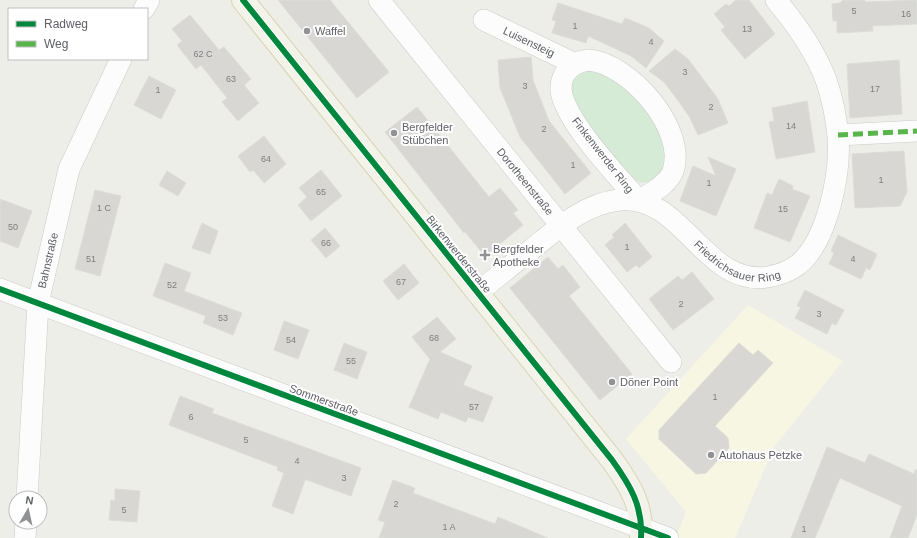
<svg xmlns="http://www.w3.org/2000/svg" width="917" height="538" viewBox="0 0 917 538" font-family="Arial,sans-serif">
  <rect width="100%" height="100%" fill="#eeeee8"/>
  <!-- commercial -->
  <polygon fill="#f7f6e2" points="748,305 843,361 774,447 735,538 676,538 686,512 626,439"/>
  <!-- green -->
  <path fill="#d6ebd6" d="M582,70l24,2 39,34 22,39 -3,27c-15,10 -20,17 -35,3 -16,-20 -60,-64 -58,-91 1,-7 6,-10 11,-14z"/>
  <!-- building -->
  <g fill="#d8d7d3" stroke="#ddddd8">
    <polygon points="278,0 330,0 389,72 357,98"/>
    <polygon points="736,0 749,0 775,34 745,59 721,30 725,27 714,14 726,4 729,6"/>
    <polygon points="843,0 864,0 866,2 917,0 917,24 872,26 873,31 837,33 837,21 833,21 832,4 840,3"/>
    <polygon points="558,3 622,24 625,18 649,28 664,41 646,68 631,56 588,36 586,43 552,33 556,21 552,20"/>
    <polygon points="190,15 219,50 224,47 251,79 244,85 259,103 238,121 222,102 227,98 201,65 196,69 177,45 182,41 172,29"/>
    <polygon points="675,49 688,59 718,99 728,123 698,135 689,116 677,99 664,82 649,71"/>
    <polygon points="531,57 533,80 549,121 591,173 565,194 520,137 500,88 498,60"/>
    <polygon points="899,60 902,114 850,118 847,64"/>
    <polygon points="149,76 176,90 161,119 134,105"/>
    <polygon points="807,101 815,152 776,159 769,122 774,121 772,108"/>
    <polygon points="417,107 489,197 500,188 518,210 513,213 523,225 485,256 465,232 464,233 385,132"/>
    <polygon points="264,136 286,164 264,183 253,170 250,172 238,156"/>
    <polygon points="904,151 907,192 900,206 855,208 852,154"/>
    <polygon points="708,157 736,169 716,216 680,201 693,166 716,176"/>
    <polygon points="321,170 342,196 311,221 298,205 307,197 299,188"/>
    <polygon points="167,171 186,183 178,196 159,185"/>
    <polygon points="779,179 793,186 792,189 810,196 790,242 754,228 767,193 772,195"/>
    <polygon points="95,190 121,196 100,276 75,269"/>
    <polygon points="0,199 32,211 18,248 0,241"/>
    <polygon points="202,223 218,231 210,254 192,248"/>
    <polygon points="625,223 652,257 639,268 636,265 627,272 605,245 614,237 612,235"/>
    <polygon points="325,228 340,246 326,258 311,240"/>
    <polygon points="838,235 877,254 870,270 866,268 861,279 829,264 834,253 831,251"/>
    <polygon points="548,257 558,269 563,265 580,287 569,296 632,374 600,400 510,288"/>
    <polygon points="165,263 191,273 184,291 242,313 233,335 203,323 206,316 153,296"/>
    <polygon points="404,264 419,283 398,300 383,281"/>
    <polygon points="692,272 714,299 673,330 649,299 678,276 682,280"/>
    <polygon points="805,290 844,310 836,325 832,323 827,334 795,318 801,307 797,306"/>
    <polygon points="437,317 456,339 440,352 472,366 463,385 493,397 483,422 468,417 466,422 441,412 438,419 409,407 430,359 412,337"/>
    <polygon points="284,321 309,330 298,359 274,350"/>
    <polygon points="344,343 367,352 357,379 334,370"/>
    <polygon points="739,343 753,355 758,350 773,363 715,426 728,438 729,448 706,473 696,474 659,439 659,430"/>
    <polygon points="180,396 214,409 212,413 361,468 351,496 307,480 305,480 293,514 272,506 284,473 277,470 278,467 169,425"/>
    <polygon points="827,447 865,463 869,454 914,474 915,470 917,470 917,515 908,538 890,538 902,506 840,478 815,538 791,538"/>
    <polygon points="393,480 415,488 413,493 495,524 498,517 548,538 379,538 385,522 378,520"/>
    <polygon points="115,489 140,491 137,522 109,520 111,500 115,501"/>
  </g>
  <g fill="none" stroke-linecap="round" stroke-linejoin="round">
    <defs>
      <g id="minor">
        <path id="s1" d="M379,0l292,362"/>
        <polyline points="144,9 149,0"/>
        <path id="s2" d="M484,20l91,44"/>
        <path d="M589,60c41,4 98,69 84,111 -5,14 -23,22 -34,30 -22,-26 -60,-65 -74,-97 -10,-22 0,-41 24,-44z"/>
        <polyline points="838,135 917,131"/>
        <polyline points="0,289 668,538"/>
        <path id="s3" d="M477,293c19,-15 37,-30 55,-44 26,-21 52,-45 87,-49 64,-7 85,87 149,77 11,-2 22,-6 31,-13 29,-25 42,-91 39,-129 -2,-18 -6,-38 -12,-55 -11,-30 -30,-56 -50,-80"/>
        <path id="s4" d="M27,498l11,-195 31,-134 52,-110"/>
        <polyline points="25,538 26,522"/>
      </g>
      <path id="major" d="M243,0l369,460c18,25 31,46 29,78"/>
    </defs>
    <!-- minor casing -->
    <use href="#minor" stroke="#cacbc9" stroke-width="22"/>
    <!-- major casing -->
    <use href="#major" stroke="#d6d3b5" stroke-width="24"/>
    <!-- minor -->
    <use href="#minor" stroke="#fcfcfc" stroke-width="21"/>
    <!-- major -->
    <use href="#major" stroke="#f3f3e9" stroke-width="22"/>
    <!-- quiet -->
    <polyline stroke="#58b549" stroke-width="5" stroke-dasharray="10 5" stroke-linecap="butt" points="838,135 917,131"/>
    <defs>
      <g id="cycleway">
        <path d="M243,0l369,460c18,25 31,46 29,78"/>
        <polyline points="0,289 668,538"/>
      </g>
    </defs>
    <!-- cycleway casing -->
    <use href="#cycleway" stroke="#fff" stroke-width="8"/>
    <!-- cycleway -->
    <use href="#cycleway" stroke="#00873e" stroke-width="6"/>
  </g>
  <!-- markers -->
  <g fill="#909294" stroke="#fff" stroke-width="1.5">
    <circle cx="307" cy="31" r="4"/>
    <circle cx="394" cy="133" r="4"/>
    <path d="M483 249h4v4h4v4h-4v4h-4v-4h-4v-4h4z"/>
    <circle cx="612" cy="382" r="4"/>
    <circle cx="711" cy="455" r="4"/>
  </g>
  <g text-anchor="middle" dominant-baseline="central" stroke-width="4" stroke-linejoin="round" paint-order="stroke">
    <!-- number labels -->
    <g font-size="9" fill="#7d7e82">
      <text x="854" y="11">5</text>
      <text x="906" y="14">16</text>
      <text x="575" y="26">1</text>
      <text x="747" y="29">13</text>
      <text x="651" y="42">4</text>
      <text x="203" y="54">62 C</text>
      <text x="685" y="72">3</text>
      <text x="231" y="79">63</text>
      <text x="525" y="86">3</text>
      <text x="875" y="89">17</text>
      <text x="158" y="90">1</text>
      <text x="711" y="107">2</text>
      <text x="791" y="126">14</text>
      <text x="544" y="129">2</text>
      <text x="266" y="159">64</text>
      <text x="573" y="165">1</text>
      <text x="881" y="180">1</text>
      <text x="709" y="183">1</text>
      <text x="321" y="192">65</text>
      <text x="104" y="208">1 C</text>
      <text x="783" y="209">15</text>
      <text x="13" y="227">50</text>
      <text x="326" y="243">66</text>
      <text x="627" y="247">1</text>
      <text x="91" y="259">51</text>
      <text x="853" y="259">4</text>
      <text x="401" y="282">67</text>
      <text x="172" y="285">52</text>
      <text x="681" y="304">2</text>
      <text x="819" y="314">3</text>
      <text x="223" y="318">53</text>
      <text x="434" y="338">68</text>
      <text x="291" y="340">54</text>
      <text x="351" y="361">55</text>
      <text x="715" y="397">1</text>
      <text x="474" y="407">57</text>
      <text x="191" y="417">6</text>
      <text x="246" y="440">5</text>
      <text x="297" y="461">4</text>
      <text x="344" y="478">3</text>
      <text x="396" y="504">2</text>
      <text x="124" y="510">5</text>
      <text x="449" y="527">1 A</text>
      <text x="804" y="529">1</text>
    </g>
    <!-- poi labels -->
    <g font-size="11" fill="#5e6067" stroke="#fff" text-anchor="start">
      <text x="315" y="31">Waffel</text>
      <text x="402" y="127">Bergfelder<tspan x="402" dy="13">Stübchen</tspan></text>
      <text x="493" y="249">Bergfelder<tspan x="493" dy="13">Apotheke</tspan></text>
      <text x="620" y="382">Döner Point</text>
      <text x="719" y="455">Autohaus Petzke</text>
    </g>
    <!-- street labels -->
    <g font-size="11" fill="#5e6067" stroke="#fff">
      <text stroke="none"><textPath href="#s2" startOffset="50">Luisensteig</textPath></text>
      <text transform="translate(603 155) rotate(52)">Finkenwerder Ring</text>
      <text stroke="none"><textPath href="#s1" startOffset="233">Dorotheenstraße</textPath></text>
      <text transform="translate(459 254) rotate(51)">Birkenwerderstraße</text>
      <text stroke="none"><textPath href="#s3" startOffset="311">Friedrichsauer Ring</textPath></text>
      <text stroke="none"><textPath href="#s4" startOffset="239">Bahnstraße</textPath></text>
      <text transform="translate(324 400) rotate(20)">Sommerstraße</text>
    </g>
  </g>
  <!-- legend -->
  <rect x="8" y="8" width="140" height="52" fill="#ffffff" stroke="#bfbfc2"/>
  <rect x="16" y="21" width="20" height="6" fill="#00873e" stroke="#bfbfc2"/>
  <text x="44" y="28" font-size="12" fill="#5e6067">Radweg</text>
  <rect x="16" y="41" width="20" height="6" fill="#58b549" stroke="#bfbfc2"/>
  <text x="44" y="48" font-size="12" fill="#5e6067">Weg</text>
  <!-- north arrow -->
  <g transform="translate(28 510) rotate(9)"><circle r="19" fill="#ffffff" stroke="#bfbfc2"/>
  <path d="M0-3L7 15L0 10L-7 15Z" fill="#909294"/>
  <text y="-6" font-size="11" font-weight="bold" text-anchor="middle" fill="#5e6067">N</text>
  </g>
</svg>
